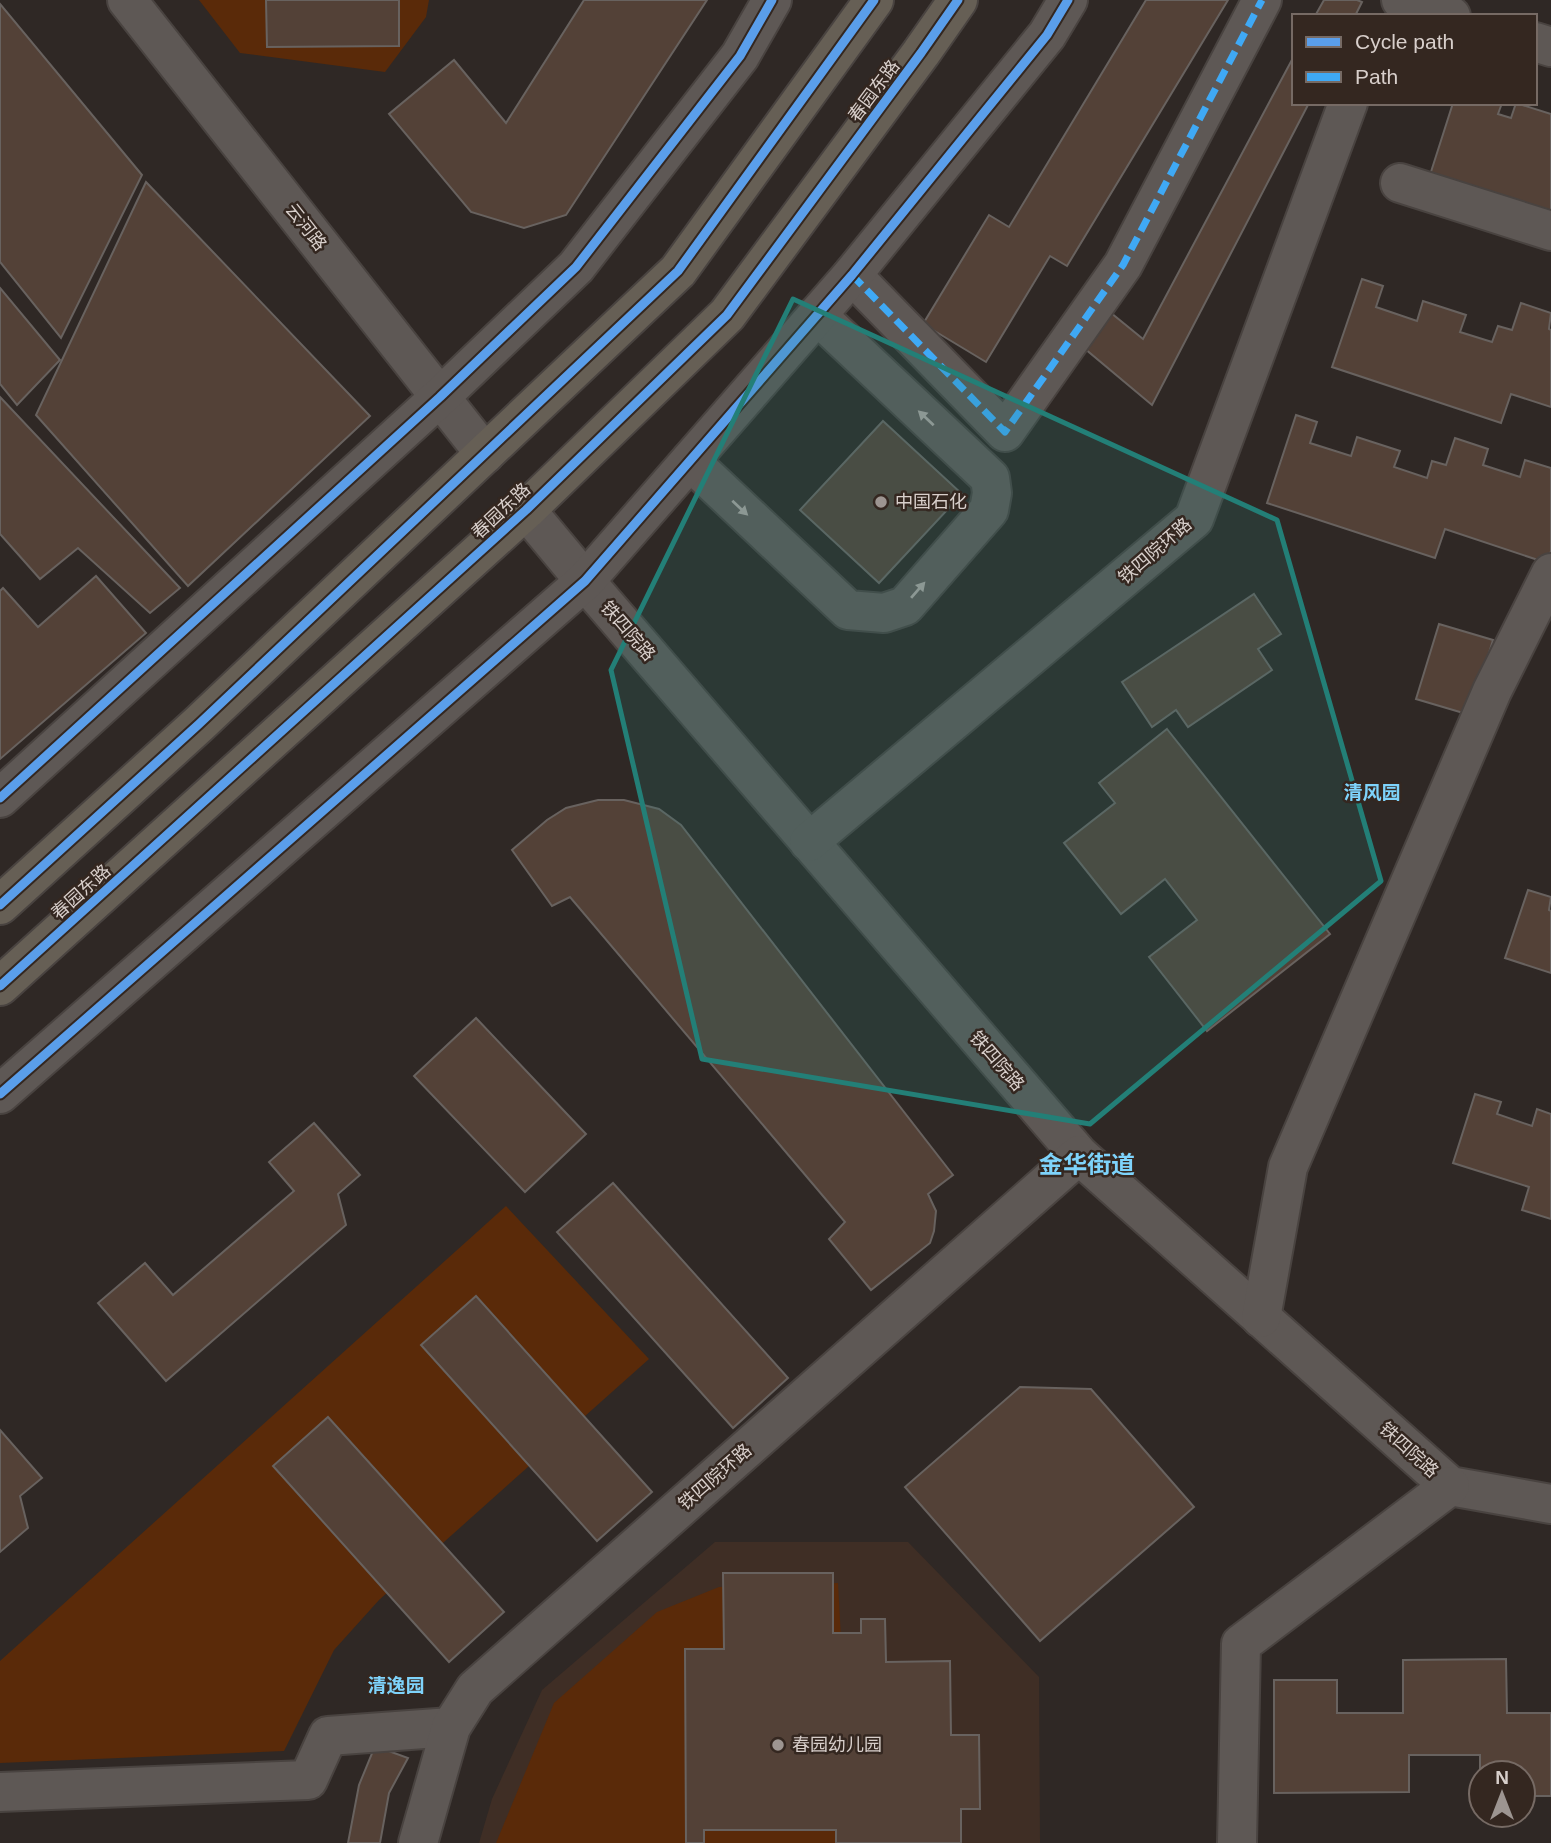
<svg xmlns="http://www.w3.org/2000/svg" width="1551" height="1843" viewBox="0 0 1551 1843" font-family="Arial,'Noto Sans SC',sans-serif">
  <rect width="100%" height="100%" fill="#2f2825"/>
  <!-- built -->
  <polygon fill="#3f2e25" points="715,1542 908,1542 1039,1677 1040,1843 479,1843 492,1799 542,1690"/>
  <!-- green -->
  <g fill="#5a2a09">
    <polygon points="199,0 429,0 426,17 385,72 240,53"/>
    <polygon points="506,1206 649,1359 379,1600 334,1650 284,1751 0,1763 0,1661"/>
    <polygon points="838,1583 852,1843 496,1843 554,1703 657,1612 719,1587"/>
  </g>
  <!-- building -->
  <g fill="#534137" stroke="#68625f" stroke-width="2">
    <polygon points="266,0 399,0 399,46 267,47"/>
    <polygon points="584,0 707,0 566,215 524,228 471,212 389,114 454,60 506,123"/>
    <polygon points="1146,0 1228,0 1067,266 1050,256 986,362 923,324 989,215 1009,227"/>
    <polygon points="1324,0 1357,0 1362,2 1355,16 1315,16"/>
    <polygon points="0,4 142,175 61,338 0,262"/>
    <polygon points="1294,56 1294,103 1309,103 1152,405 1084,348 1111,313 1143,339"/>
    <polygon points="1453,103 1502,103 1498,114 1511,118 1516,103 1551,114 1551,217 1429,178"/>
    <polygon points="146,182 370,416 188,586 36,415"/>
    <polygon points="1362,279 1383,286 1376,307 1417,321 1423,301 1466,315 1460,332 1492,342 1498,326 1512,330 1521,303 1551,313 1549,329 1551,330 1551,407 1511,394 1501,423 1332,367"/>
    <polygon points="0,288 60,360 17,405 0,384"/>
    <polygon points="0,397 180,588 150,613 78,548 40,579 0,534"/>
    <polygon points="1296,415 1317,422 1310,443 1351,456 1357,437 1400,451 1394,467 1427,478 1432,461 1446,465 1455,438 1488,449 1483,465 1520,477 1525,460 1551,468 1551,551 1547,563 1445,529 1435,558 1267,503"/>
    <polygon points="883,421 962,494 879,583 800,510"/>
    <polygon points="96,576 146,633 0,759 0,591 3,588 38,627"/>
    <polygon points="1254,594 1281,634 1258,649 1272,670 1188,727 1176,710 1152,727 1122,682"/>
    <polygon points="1439,624 1493,640 1470,715 1416,699"/>
    <polygon points="1167,729 1330,934 1207,1031 1149,957 1197,920 1165,879 1121,914 1064,843 1115,803 1099,783"/>
    <polygon points="598,800 624,800 659,809 681,825 953,1175 928,1194 936,1211 934,1231 930,1243 871,1290 829,1239 845,1222 570,897 552,906 512,850 547,820 566,808"/>
    <polygon points="1528,890 1551,897 1549,910 1551,911 1551,973 1505,958"/>
    <polygon points="476,1018 586,1134 525,1192 414,1076"/>
    <polygon points="1475,1094 1501,1102 1497,1114 1532,1126 1537,1109 1551,1114 1551,1219 1522,1210 1529,1187 1453,1163"/>
    <polygon points="314,1123 360,1175 338,1194 346,1225 166,1381 98,1303 145,1263 173,1295 294,1191 269,1162"/>
    <polygon points="613,1183 788,1378 733,1428 557,1232"/>
    <polygon points="476,1296 652,1492 597,1541 421,1345"/>
    <polygon points="1020,1387 1091,1389 1194,1507 1040,1641 905,1487"/>
    <polygon points="328,1417 504,1612 449,1662 273,1466"/>
    <polygon points="0,1430 42,1478 20,1496 28,1528 0,1552"/>
    <polygon points="723,1573 833,1573 833,1633 861,1633 861,1619 885,1619 886,1662 950,1661 951,1735 979,1735 980,1809 961,1809 961,1843 836,1843 836,1830 704,1830 704,1843 686,1843 685,1649 724,1649"/>
    <polygon points="1506,1659 1507,1713 1551,1713 1551,1796 1523,1796 1523,1773 1481,1773 1480,1797 1480,1755 1409,1755 1409,1792 1274,1793 1274,1680 1337,1680 1337,1713 1403,1713 1403,1660"/>
    <polygon points="375,1746 408,1758 389,1793 380,1843 348,1843 359,1785"/>
  </g>
  <g fill="none" stroke-linecap="round" stroke-linejoin="round">
    <defs>
      <g id="minor">
        <polyline points="127,0 485,454"/>
        <polyline points="1401,0 1451,16"/>
        <polyline points="1535,42 1551,47"/>
        <polyline points="1400,183 1551,231"/>
        <polyline points="852,275 1005,432 1123,265 1262,0"/>
        <polyline points="690,461 848,610 884,613 905,606 989,510 992,493 990,478 817,315"/>
        <polyline points="526,510 585,581 1079,1155 1450,1486 1551,1504"/>
        <polyline points="0,798 440,397 576,267 740,56 772,0"/>
        <polyline points="809,842 1194,519 1348,103"/>
        <polyline points="0,1094 585,581 852,275 1047,35 1068,0"/>
        <polyline points="1261,1318 1288,1167 1492,691 1551,573"/>
        <polyline points="0,1792 308,1780 328,1736 451,1727"/>
        <polyline points="418,1843 451,1727 475,1689 1079,1155"/>
        <polyline points="1237,1843 1241,1644 1450,1486"/>
      </g>
      <g id="major">
        <polyline points="0,905 199,724 678,271 874,0"/>
        <polyline points="0,986 526,510 727,315 921,53 958,0"/>
      </g>
    </defs>
    <!-- minor casing -->
    <use href="#minor" stroke="#494340" stroke-width="42"/>
    <!-- major casing -->
    <use href="#major" stroke="#494340" stroke-width="42"/>
    <!-- minor -->
    <use href="#minor" stroke="#5e5855" stroke-width="38"/>
    <!-- major -->
    <use href="#major" stroke="#665f55" stroke-width="38"/>
    <!-- quiet -->
    <polyline stroke="#3fa9f5" stroke-width="7" stroke-dasharray="14 7" stroke-linecap="butt" points="852,275 1005,432 1123,265 1262,0"/>
    <defs>
      <g id="cycleway">
        <polyline points="0,798 440,397 576,267 740,56 772,0"/>
        <polyline points="0,905 199,724 678,271 874,0"/>
        <polyline points="0,986 526,510 727,315 921,53 958,0"/>
        <polyline points="0,1094 585,581 852,275 1047,35 1068,0"/>
      </g>
    </defs>
    <!-- cycleway casing -->
    <use href="#cycleway" stroke="#342720" stroke-width="13"/>
    <!-- cycleway -->
    <use href="#cycleway" stroke="#5a9eea" stroke-width="9"/>
  </g>
  <!-- one-way arrows -->
  <defs><path id="oneway-solid" d="M-6-.8H1V-3.2L6.5 0L1 3.2V.8H-6Z" transform="scale(1.75)"/></defs>
  <g fill="#a79f9c">
    <use href="#oneway-solid" transform="translate(926 418) rotate(-137)"/>
    <use href="#oneway-solid" transform="translate(740 508) rotate(43)"/>
    <use href="#oneway-solid" transform="translate(918 590) rotate(-49)"/>
  </g>
  <!-- marked area -->
  <path fill="#237f77" fill-opacity="0.2" stroke="#237f77" stroke-width="5" stroke-linejoin="round" d="M793,299l484,221 104,361 -291,243 -388,-65 -91,-389z"/>
  <!-- markers -->
  <g fill="#9d9591" stroke="#342720" stroke-width="2.5">
    <circle cx="881" cy="502" r="7"/>
    <circle cx="778" cy="1745" r="7"/>
  </g>
  <g text-anchor="middle" dominant-baseline="central" stroke-width="5" stroke-linejoin="round" paint-order="stroke">
    <!-- street labels -->
    <g font-size="18" fill="#d8cfcb" stroke="#342720">
      <text transform="translate(874 91) rotate(-53)">春园东路</text>
      <text transform="translate(306 227) rotate(52)">云河路</text>
      <text transform="translate(501 511) rotate(-43)">春园东路</text>
      <text transform="translate(1155 551) rotate(-41)">铁四院环路</text>
      <text transform="translate(628 631) rotate(49)">铁四院路</text>
      <text transform="translate(81 892) rotate(-42)">春园东路</text>
      <text transform="translate(997 1061) rotate(49)">铁四院路</text>
      <text transform="translate(1409 1450) rotate(42)">铁四院路</text>
      <text transform="translate(715 1477) rotate(-41)">铁四院环路</text>
    </g>
    <!-- poi labels -->
    <g font-size="18" fill="#d8cfcb" stroke="#342720" text-anchor="start">
      <text x="895" y="502">中国石化</text>
      <text x="792" y="1745">春园幼儿园</text>
    </g>
    <!-- neighbourhood labels -->
    <g font-size="19" font-weight="bold" fill="#7ed3fb" stroke="#342720">
      <text x="1372" y="792">清风园</text>
      <text x="396" y="1685">清逸园</text>
    </g>
    <!-- district labels -->
    <g font-size="24" font-weight="bold" fill="#7ed3fb" stroke="#342720">
      <text x="1087" y="1164">金华街道</text>
    </g>
  </g>
  <!-- legend -->
  <rect x="1292" y="14" width="245" height="91" fill="#342720" stroke="#766a64" stroke-width="2"/>
  <rect x="1306" y="37" width="35" height="10" fill="#5a9eea" stroke="#766a64" stroke-width="2"/>
  <text x="1355" y="49" font-size="21" fill="#d8cfcb">Cycle path</text>
  <rect x="1306" y="72" width="35" height="10" fill="#3fa9f5" stroke="#766a64" stroke-width="2"/>
  <text x="1355" y="84" font-size="21" fill="#d8cfcb">Path</text>
  <!-- north arrow -->
  <g transform="translate(1502 1794)"><circle r="33" fill="#342720" stroke="#766a64" stroke-width="2"/>
  <path d="M0-5L12 26L0 18L-12 26Z" fill="#9d9591"/>
  <text y="-10" font-size="19" font-weight="bold" text-anchor="middle" fill="#d8cfcb">N</text>
  </g>
</svg>
